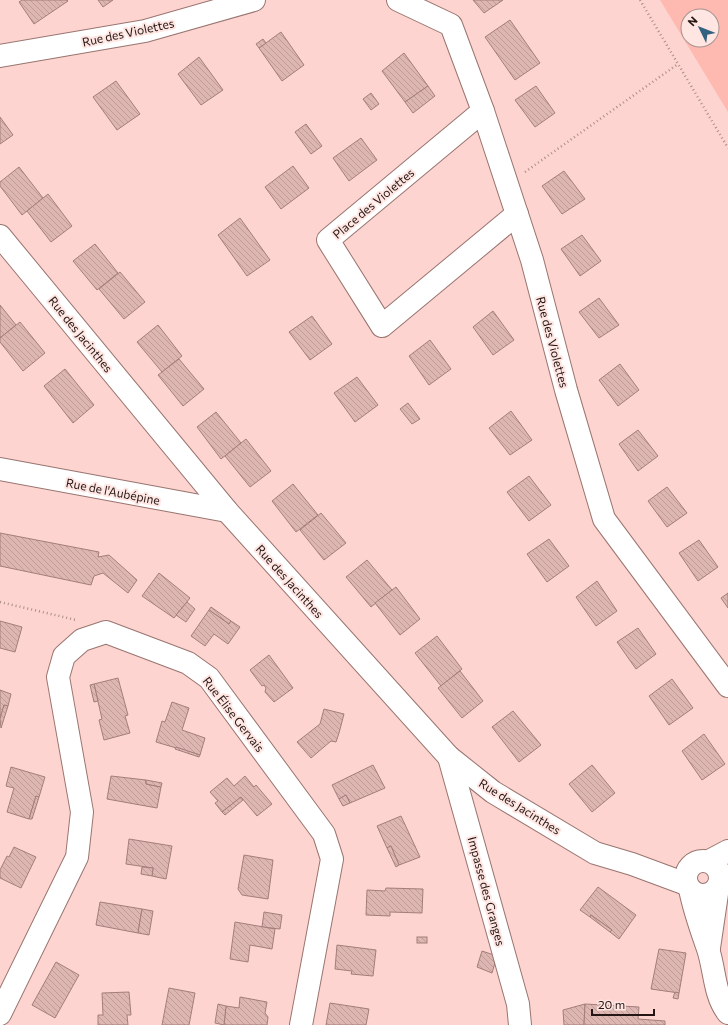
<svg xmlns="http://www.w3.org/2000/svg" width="728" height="1025" viewBox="0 0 728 1025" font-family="Commissioner,sans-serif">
  <defs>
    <pattern id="building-back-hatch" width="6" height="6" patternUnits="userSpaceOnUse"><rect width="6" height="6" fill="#deb6b1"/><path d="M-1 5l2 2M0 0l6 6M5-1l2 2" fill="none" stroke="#be9c97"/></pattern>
  </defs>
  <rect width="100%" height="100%" fill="#fdd4cf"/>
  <!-- pitch -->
  <path fill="#feb9b0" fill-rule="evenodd" d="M660,0h68v112zM688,16h24v24h-24z"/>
  <!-- building -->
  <g fill="url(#building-back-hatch)" stroke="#a37e7a">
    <polygon points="22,0 67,0 68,1 34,24 19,2"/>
    <polygon points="98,0 113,0 103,7"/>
    <polygon points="473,0 503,0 484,13"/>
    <polygon points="510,20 540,63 515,80 485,37"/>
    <polygon points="281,32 304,65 282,81 259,48"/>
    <polygon points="263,39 266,43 259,48 256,44"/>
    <polygon points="404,53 428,86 405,102 382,71"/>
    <polygon points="199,57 223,90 201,105 178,74"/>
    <polygon points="116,81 140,114 117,130 93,97"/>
    <polygon points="428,86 435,96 413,113 405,102"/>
    <polygon points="536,86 555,113 535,127 515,100"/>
    <polygon points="371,93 379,104 371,110 363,99"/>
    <polygon points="0,117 13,135 0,144"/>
    <polygon points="306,124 322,146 311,154 295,132"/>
    <polygon points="361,138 377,160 349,181 333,158"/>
    <polygon points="293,166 309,188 281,209 265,187"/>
    <polygon points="19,167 43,198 22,215 0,186 0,182"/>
    <polygon points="564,171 585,199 562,214 542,186"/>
    <polygon points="48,194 72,226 51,242 27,211"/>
    <polygon points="240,218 270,260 247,276 218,235"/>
    <polygon points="582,235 601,261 580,276 561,249"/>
    <polygon points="95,244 118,273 97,290 73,261"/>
    <polygon points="120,272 145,302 124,319 99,289"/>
    <polygon points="599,298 619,325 599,338 579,312"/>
    <polygon points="0,305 16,325 0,338"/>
    <polygon points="493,311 514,340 493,355 473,327"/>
    <polygon points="312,316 332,344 310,360 289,332"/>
    <polygon points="20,322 45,353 23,371 0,342 0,338"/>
    <polygon points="158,325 182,356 162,372 137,342"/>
    <polygon points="430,340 451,369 429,385 409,356"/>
    <polygon points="179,359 204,389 183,406 158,375"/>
    <polygon points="620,364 639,390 618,406 599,380"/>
    <polygon points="65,369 94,405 73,423 44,386"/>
    <polygon points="357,377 378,405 355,422 334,393"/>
    <polygon points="408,403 420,419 412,424 400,409"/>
    <polygon points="511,411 532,440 510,455 489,428"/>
    <polygon points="216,412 241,443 221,459 197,427"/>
    <polygon points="638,430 658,456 638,471 619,444"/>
    <polygon points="246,439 271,471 250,487 225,456"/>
    <polygon points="529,476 551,505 529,521 507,492"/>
    <polygon points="293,484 318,515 296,532 272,501"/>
    <polygon points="667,487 687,513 667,527 648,501"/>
    <polygon points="321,513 346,543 324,560 300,530"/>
    <polygon points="0,533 99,552 98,557 109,555 137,580 128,593 103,573 94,576 91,585 0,566"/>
    <polygon points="549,539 569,566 547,582 527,554"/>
    <polygon points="699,540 718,567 698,581 679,553"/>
    <polygon points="367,560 392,590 371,607 346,577"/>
    <polygon points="159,573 190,598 174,618 142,596"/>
    <polygon points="597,581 617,611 596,626 576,597"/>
    <polygon points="396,587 420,619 400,635 375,603"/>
    <polygon points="728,593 728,608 721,598"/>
    <polygon points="187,602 195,609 186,622 176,615"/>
    <polygon points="211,607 231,621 229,624 209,610"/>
    <polygon points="209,610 229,624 231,621 240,627 228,644 214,634 205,646 191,636"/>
    <polygon points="0,621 22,627 15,652 0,648"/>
    <polygon points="638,628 656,654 636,669 617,642"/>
    <polygon points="437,636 462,669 441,686 415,653"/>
    <polygon points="269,655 293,688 274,702 265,692 266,688 264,685 262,686 250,670"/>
    <polygon points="460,671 483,701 462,718 438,688"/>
    <polygon points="118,678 128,715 125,716 130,733 104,740 99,720 102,719 94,684"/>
    <polygon points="672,679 693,708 669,725 649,696"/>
    <polygon points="94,684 98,701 94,702 90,685"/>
    <polygon points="0,690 11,694 8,706 4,705 0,719"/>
    <polygon points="172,702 189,708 182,730 205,738 200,755 156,742 162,721 165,722"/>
    <polygon points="4,705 8,706 1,728 0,719"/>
    <polygon points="324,709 344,714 339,733 336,742 331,741 311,758 297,742 320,724"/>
    <polygon points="513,711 541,745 519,762 492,727"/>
    <polygon points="704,734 725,764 702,780 682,751"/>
    <polygon points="176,747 200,755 199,757 175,749"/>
    <polygon points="373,765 385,788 350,803 346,795 339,799 332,785"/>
    <polygon points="592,765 615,793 592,812 569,784"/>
    <polygon points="11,767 45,777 39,797 36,796 29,819 7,812 14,788 6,786"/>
    <polygon points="111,776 146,780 146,784 161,787 157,808 107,799"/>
    <polygon points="245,776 254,787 256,785 272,804 257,816 241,797 222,812 215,803 218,801 210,792 227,778 234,786"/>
    <polygon points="146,780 162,783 161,787 146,784"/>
    <polygon points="346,795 350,803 343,806 339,799"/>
    <polygon points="36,796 39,797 32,819 29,819"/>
    <polygon points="241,797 243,800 225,815 222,812"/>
    <polygon points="401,816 420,857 399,865 391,846 387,848 377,826"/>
    <polygon points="129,839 172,846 166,879 152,876 153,868 126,864"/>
    <polygon points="391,846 399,865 396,867 387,848"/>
    <polygon points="14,847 36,857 21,888 0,878 0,870 7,856 9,857"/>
    <polygon points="244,855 273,860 268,899 242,895 238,889"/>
    <polygon points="142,867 153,868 152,876 141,874"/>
    <polygon points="598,887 636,915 619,939 610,932 612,930 591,915 590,917 580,910"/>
    <polygon points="386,888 423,889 422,913 390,912 390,916 366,915 367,890 385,891"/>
    <polygon points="100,902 142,909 138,933 96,925"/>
    <polygon points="142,909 153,911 149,935 138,933"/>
    <polygon points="264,912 282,915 280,929 262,927"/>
    <polygon points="591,915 612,930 610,932 590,917"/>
    <polygon points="235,922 275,929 272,949 250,945 248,962 230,959"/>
    <rect x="417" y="937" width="10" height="6"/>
    <polygon points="337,945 376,950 373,976 351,974 352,971 335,969"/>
    <polygon points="659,949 686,953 679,993 651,989"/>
    <polygon points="482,951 497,956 492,973 477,967"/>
    <polygon points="56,962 79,975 55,1018 32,1005"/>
    <polygon points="169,988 195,993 189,1025 162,1025"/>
    <polygon points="129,992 131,1015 127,1015 128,1025 98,1025 98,1015 103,1015 102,993"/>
    <polygon points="675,992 679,993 678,999 673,998"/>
    <polygon points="240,997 267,1002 265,1013 268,1017 267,1025 224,1025 226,1006 239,1008"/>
    <polygon points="330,1003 369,1009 366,1025 326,1025"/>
    <polygon points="218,1004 226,1006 224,1025 215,1023"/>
    <polygon points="585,1004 584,1025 564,1025 563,1010"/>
    <polygon points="585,1004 639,1007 638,1019 665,1021 665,1025 584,1025"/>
  </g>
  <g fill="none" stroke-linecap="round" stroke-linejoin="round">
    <defs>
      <g id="minor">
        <polyline points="398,0 451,25 483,111 532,260 566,390 604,519 728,686"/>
        <polyline points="0,56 145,31 254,0"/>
        <polyline points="483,111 328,240 382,326 517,214"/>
        <polyline points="0,236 227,511 449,757 493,792 595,853 632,864 686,884"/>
        <polyline points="0,469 227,511"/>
        <polyline points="449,757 518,1004 520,1025"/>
        <circle cx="703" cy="878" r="17"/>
        <polyline points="709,861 728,851"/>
        <path d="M690,889c4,21 11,40 18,60 7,21 6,46 20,64"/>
        <polyline points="709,948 718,887"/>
        <polyline points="0,1014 77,857 82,812 58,677 64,656 82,640 106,632 188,663 209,678 324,834 332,859 301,1025"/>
      </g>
    </defs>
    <!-- minor casing -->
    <use href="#minor" stroke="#997570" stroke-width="24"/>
    <!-- path -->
    <g stroke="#ac8d89" stroke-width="2.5" stroke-dasharray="1 3" stroke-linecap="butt">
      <polyline points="640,0 728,148"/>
      <polyline points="525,172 678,64"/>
      <polyline points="0,602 76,620"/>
    </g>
    <!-- minor -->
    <use href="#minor" stroke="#fff" stroke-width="22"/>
  </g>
  <g text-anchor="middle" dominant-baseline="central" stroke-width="4" stroke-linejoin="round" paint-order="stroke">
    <!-- street labels -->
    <g font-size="12" fill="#241614" stroke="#ffe6e2">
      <text transform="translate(128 32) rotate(-12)">Rue des Violettes</text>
      <text transform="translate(373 203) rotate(-40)">Place des Violettes</text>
      <text transform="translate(81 334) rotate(51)">Rue des Jacinthes</text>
      <text transform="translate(553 342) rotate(75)">Rue des Violettes</text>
      <text transform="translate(113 491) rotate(11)">Rue de l'Aubépine</text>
      <text transform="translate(290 581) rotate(48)">Rue des Jacinthes</text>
      <text transform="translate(234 714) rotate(52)">Rue Élise Gervais</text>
      <text transform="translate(520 806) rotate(32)">Rue des Jacinthes</text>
      <text transform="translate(487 891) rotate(75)">Impasse des Granges</text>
    </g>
  </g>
  <!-- north arrow -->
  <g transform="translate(700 28) rotate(313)"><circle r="19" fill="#ffe6e2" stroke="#a79390"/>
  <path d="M0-3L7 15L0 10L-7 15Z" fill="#326280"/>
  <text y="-6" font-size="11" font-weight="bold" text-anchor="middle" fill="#241614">N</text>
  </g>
  <!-- scale -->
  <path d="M592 1009v6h62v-6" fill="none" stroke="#241614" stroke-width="2"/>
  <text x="598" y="1009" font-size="12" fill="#241614" stroke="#ffe6e2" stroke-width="3" paint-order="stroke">20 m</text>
</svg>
